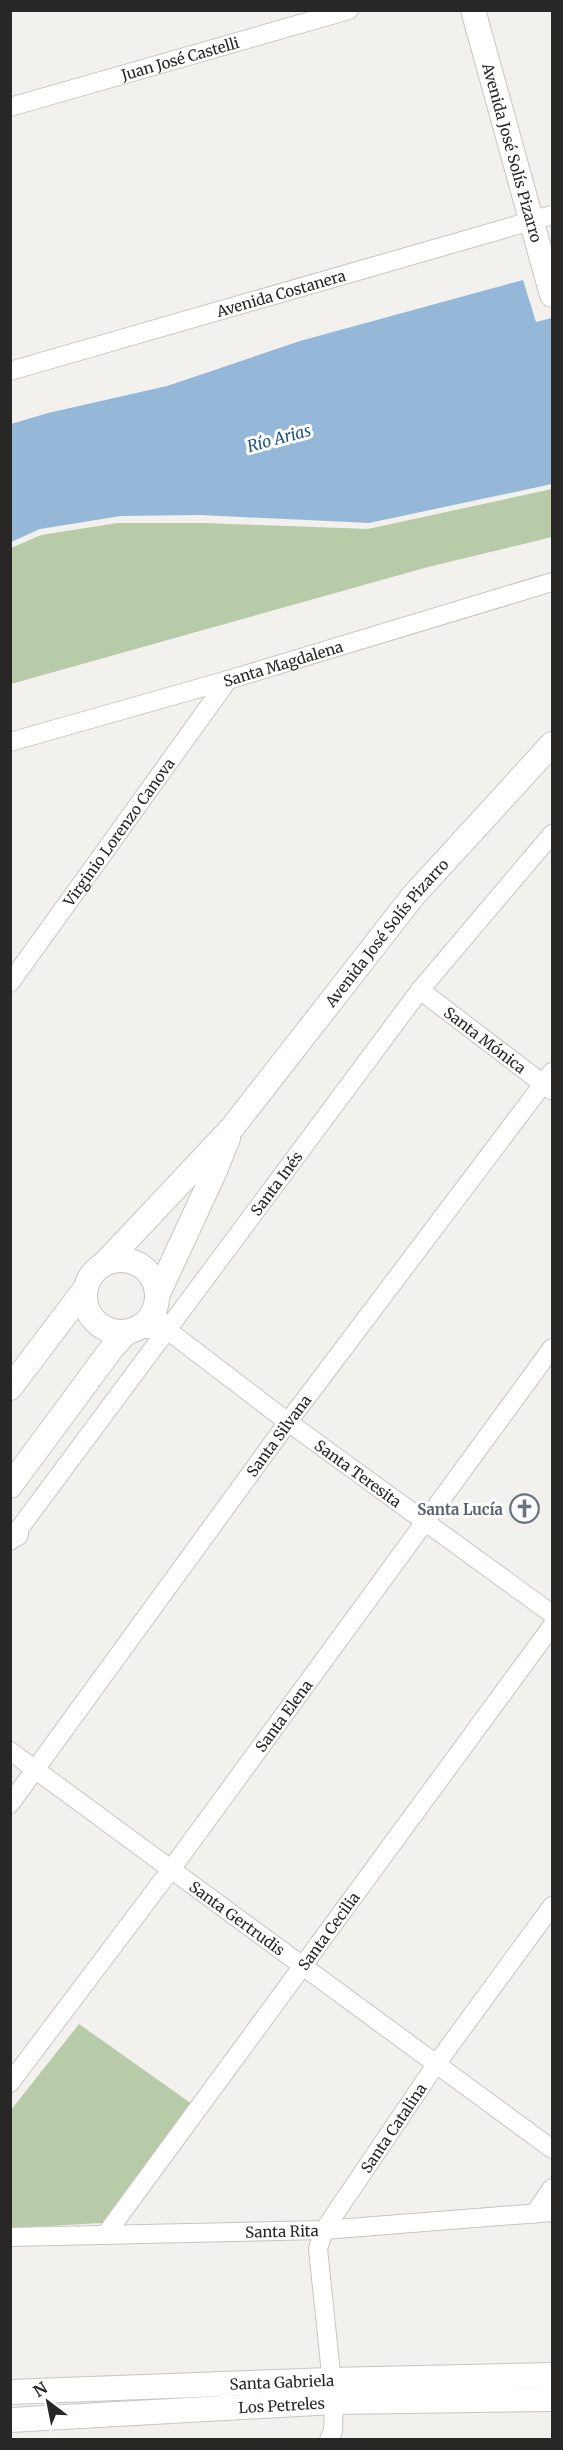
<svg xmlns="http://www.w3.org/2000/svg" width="563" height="2450" viewBox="0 0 563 2450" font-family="Merriweather,serif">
  <rect width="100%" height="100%" fill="#f3f1ee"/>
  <!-- green -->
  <g fill="#b7cba8">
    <polygon points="552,489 552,537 428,567 11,684 11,548 41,535 118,523 204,523 368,529"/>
    <polygon points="79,2024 192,2104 103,2223 11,2228 11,2110"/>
  </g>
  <!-- water -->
  <polygon fill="#95b8d8" points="523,280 536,322 552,318 552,484 369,523 200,515 121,516 40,529 11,542 11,424 48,413 167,386 300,341"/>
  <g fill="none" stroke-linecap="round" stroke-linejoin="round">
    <defs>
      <g id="street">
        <path id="s1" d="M10,107l339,-97"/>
        <path id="s2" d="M10,371l542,-156"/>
        <path id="s3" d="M10,742l218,-62 324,-98"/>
        <path id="s4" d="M10,983l218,-303"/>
        <path id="s5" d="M420,990l131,100"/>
        <path id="s6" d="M154,1311l12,18 122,93 264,192"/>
        <polyline points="137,1329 166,1329"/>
        <path id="s7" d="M10,1541l410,-551 132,-156"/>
        <path id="s8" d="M10,1751l542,398"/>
        <path id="s9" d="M10,1804l278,-382 264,-350"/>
        <path id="s10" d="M10,2083l162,-215 380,-520"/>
        <polyline points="534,2214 552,2188"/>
        <path id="s11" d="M106,2234l446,-608"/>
        <path id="s12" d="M10,2237l314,-7 228,-18"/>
        <path id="s13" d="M329,2440l4,-9 1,-29 -16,-153 6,-19 113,-167 115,-157"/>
      </g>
      <g id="secondary">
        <path id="s14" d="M473,10l79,285"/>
        <circle cx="121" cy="1296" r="36"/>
        <path id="s15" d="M104,1264l128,-136 181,-232 139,-152"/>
        <polyline points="157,1296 214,1173 228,1138"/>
        <polyline points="10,1388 85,1289"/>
        <polyline points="10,1486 112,1348 127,1332"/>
        <polyline points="10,1536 16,1534"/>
        <path id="s16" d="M10,2392l320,-12 222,-5"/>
        <path id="s17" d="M10,2420l324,-18 218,-3"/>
      </g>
    </defs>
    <!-- street casing -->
    <use href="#street" stroke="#c8c5c2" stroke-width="20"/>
    <!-- secondary casing -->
    <use href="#secondary" stroke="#c8c5c2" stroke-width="26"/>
    <!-- street -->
    <use href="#street" stroke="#fff" stroke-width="18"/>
    <!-- secondary -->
    <use href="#secondary" stroke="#fff" stroke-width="24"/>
  </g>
  <!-- icons -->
  <defs>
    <symbol id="church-ring" viewBox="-11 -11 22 22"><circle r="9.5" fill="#fff" stroke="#6b7280" stroke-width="1.5"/><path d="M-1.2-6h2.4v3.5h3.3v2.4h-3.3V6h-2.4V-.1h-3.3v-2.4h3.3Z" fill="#6b7280"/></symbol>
  </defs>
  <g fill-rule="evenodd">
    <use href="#church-ring" x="508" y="1492" width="33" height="33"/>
  </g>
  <g text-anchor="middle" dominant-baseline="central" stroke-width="6" stroke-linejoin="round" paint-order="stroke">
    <!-- street labels -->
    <g font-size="15" fill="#282726" stroke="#fff">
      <text stroke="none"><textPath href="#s1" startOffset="177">Juan José Castelli</textPath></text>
      <text stroke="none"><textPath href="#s14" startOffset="148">Avenida José Solís Pizarro</textPath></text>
      <text stroke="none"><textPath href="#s2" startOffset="282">Avenida Costanera</textPath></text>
      <text stroke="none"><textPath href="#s3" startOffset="284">Santa Magdalena</textPath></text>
      <text stroke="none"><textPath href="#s4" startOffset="186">Virginio Lorenzo Canova</textPath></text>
      <text stroke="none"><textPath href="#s15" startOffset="436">Avenida José Solís Pizarro</textPath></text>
      <text stroke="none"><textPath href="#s5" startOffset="82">Santa Mónica</textPath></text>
      <text stroke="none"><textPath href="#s7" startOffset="446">Santa Inés</textPath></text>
      <text stroke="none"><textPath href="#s9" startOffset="456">Santa Silvana</textPath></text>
      <text stroke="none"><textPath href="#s6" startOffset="262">Santa Teresita</textPath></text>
      <text stroke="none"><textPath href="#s10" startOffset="458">Santa Elena</textPath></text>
      <text stroke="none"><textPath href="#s8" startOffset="282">Santa Gertrudis</textPath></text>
      <text stroke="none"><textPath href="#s11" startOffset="376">Santa Cecilia</textPath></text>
      <text stroke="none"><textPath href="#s13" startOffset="336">Santa Catalina</textPath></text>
      <text stroke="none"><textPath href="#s12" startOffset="272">Santa Rita</textPath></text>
      <text stroke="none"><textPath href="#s16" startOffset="272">Santa Gabriela</textPath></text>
      <text stroke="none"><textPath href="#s17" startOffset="272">Los Petreles</textPath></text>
    </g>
    <!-- worship labels -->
    <g font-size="15" font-weight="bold" fill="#5b616d" stroke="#fff" text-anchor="end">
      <text x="503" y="1509">Santa Lucía</text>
    </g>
    <!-- water labels -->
    <g font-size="16" font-style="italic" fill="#1f547f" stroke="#fff">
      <text transform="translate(279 438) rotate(-15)">Río Arias</text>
    </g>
  </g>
  <!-- border -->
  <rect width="563" height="2450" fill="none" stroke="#282726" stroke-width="24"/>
  <!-- north arrow -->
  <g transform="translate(48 2402) rotate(328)" stroke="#ffffff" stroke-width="4.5" paint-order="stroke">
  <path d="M0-4.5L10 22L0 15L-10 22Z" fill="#282726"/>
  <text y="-9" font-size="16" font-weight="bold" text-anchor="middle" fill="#282726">N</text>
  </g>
</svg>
